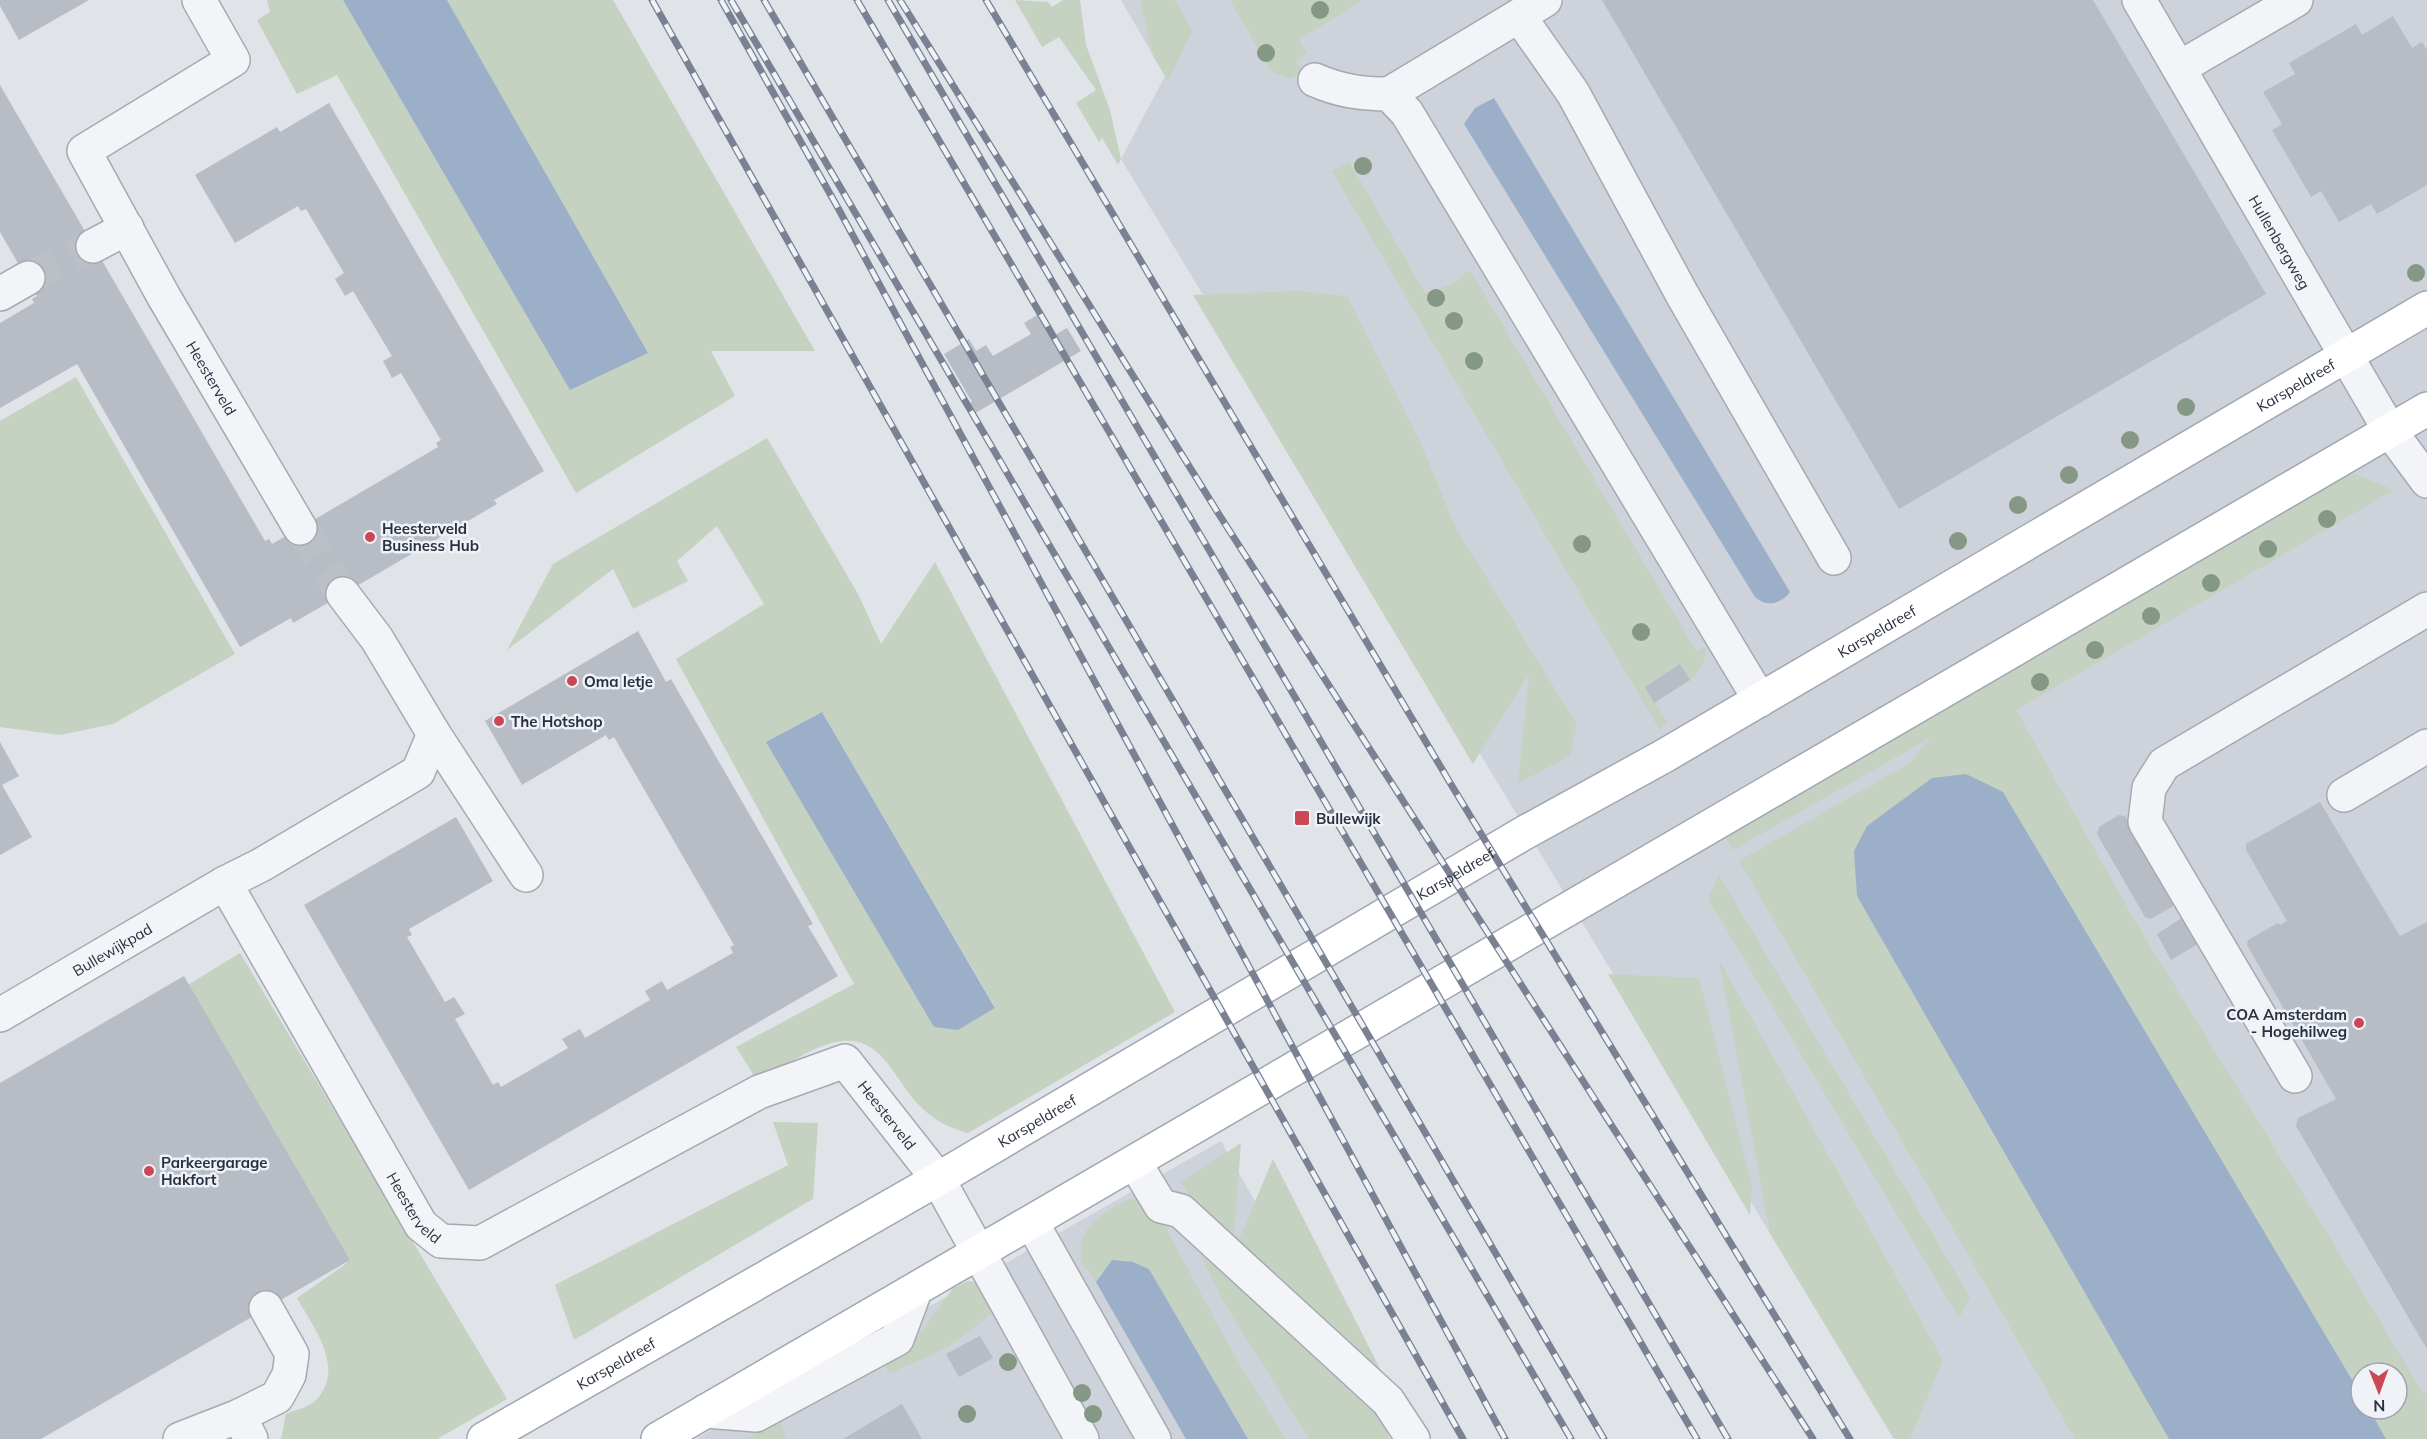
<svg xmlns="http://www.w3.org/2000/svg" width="2427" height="1439" viewBox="0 0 2427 1439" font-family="Mulish,sans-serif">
  <rect width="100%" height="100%" fill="#e0e3e8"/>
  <!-- built -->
  <g fill="#ced2da" fill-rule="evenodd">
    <path d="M1121,0h1306v1439h-533l-773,-1280 44,-83zM2361,1373h36v36h-36z"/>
    <polygon points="1221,1141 1388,1439 696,1439"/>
  </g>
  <!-- green -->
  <g fill="#c5d2c1" fill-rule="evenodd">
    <polygon points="267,0 343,0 570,389 647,353 447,0 613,0 815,351 711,351 735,396 576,493 337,75 297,94 257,20 270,12"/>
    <polygon points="1015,0 1048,2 1052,7 1063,0 1080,0 1086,45 1110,110 1121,159 1118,165 1102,138 1099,142 1076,103 1096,90 1059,37 1042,47"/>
    <polygon points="1140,0 1175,0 1192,31 1168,81 1153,56"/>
    <polygon points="1230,0 1362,0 1299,40 1307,53 1296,61 1302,72 1290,79 1271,71"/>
    <path d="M1349,161l76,132 25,-8 20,-15 227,382 8,-5c2,13 -5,26 -15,33l-10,-16 -35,23 23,36 -9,6 -327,-558z"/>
    <polygon points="1299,291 1347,296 1422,446 1455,526 1577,725 1570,756 1518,783 1529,674 1473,764 1193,295"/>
    <polygon points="76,377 235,654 113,724 60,735 0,727 0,421"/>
    <path d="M767,438l91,156 23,50 54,-82 240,450 -207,121c-18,-5 -33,-12 -47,-26 -27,-25 -38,-75 -85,-65 -26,5 -51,25 -74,37l-7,-2 -19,-30 118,-63 -178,-325 88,-55 -47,-78 -40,35 11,20 -55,28 -20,-40 -106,81 46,-86zM822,712l173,295 -37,23 -192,-288z"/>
    <polygon points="2350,472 2394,490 2016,710 2138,926 2332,1241 2423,1393 2427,1391 2427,1439 2386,1439 2369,1409 2397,1409 2397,1373 2361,1373 2361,1395 2003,792 2096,1307 2169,1439 2075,1439 1739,861 1908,764 1932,737 1733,850 1725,837"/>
    <polygon points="1719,875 1970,1297 1959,1318 1708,899"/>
    <path d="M240,953l267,446 -70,40h-156l5,-25c9,-4 23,-7 30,-14 30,-31 -2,-72 -19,-102l50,-35 -161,-277z"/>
    <polygon points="1719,960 1943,1360 1910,1439 1894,1439 1770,1233"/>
    <polygon points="1608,974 1699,978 1752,1186 1750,1215"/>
    <polygon points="773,1122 818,1123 813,1199 574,1340 555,1285 788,1165"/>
    <polygon points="1241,1143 1234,1234 1240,1237 1273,1159 1391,1390 1201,1214 1181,1182"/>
    <path d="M1130,1199l13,1 23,28 67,125 53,86h-38l-99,-170 -48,3 -5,10 -8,-13 -3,1c-16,-37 14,-57 45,-71z"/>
    <polygon points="1193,1240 1370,1400 1390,1439 1309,1439 1226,1306"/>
    <path d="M968,1281l19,2 11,23c-35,36 -63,49 -109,67l-8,-14 38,-24 34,-47z"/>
    <polygon points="780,1419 786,1439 747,1439"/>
  </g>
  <!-- water -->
  <g fill="#9bafc8">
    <polygon points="343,0 447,0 648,353 570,390"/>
    <path d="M1494,98l296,494c-10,13 -24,15 -35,5l-291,-473 11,-16z"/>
    <polygon points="822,712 995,1008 958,1030 934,1027 766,742"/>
    <polygon points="1966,774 2003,792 2361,1395 2361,1409 2369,1409 2386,1439 2169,1439 1857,896 1854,851 1867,826 1932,778"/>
    <polygon points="1112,1260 1133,1262 1149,1269 1248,1439 1186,1439 1096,1282"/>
  </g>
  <!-- building -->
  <g fill="#b7bcc5">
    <polygon points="0,0 89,0 19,40 0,6"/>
    <polygon points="1602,0 2093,0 2266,294 1899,509"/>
    <polygon points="2393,16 2412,48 2422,42 2427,50 2427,185 2377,214 2371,204 2339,222 2321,191 2311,197 2272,130 2282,124 2263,92 2295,74 2289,63 2356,24 2362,35"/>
    <polygon points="0,85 265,541 269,539 272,544 300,528 438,447 436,443 441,440 401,373 392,378 383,361 392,356 353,291 345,296 335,279 344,273 306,209 301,211 298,206 235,243 195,175 277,127 280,132 329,103 544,471 494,500 497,504 343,594 293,623 291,618 240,647 77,364 0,408 0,323 34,303 32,299 37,296 0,232"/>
    <polygon points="1042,312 1055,335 1067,328 1081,351 972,415 966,405 972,402 944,354 969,339 976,351 986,345 993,356 1031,334 1024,323"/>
    <polygon points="638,631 666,682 671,679 813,924 808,926 838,976 469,1190 304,905 456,817 493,881 409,929 412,935 407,937 445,1002 454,997 465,1014 455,1019 493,1085 498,1082 501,1087 568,1048 562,1039 580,1029 585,1038 650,1000 645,991 662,981 667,990 733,953 730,947 734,945 614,737 609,740 606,735 522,785 485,721"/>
    <polygon points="1680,664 1690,680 1654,703 1645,687"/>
    <polygon points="0,742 19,776 2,785 32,837 0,855"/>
    <polygon points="2320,802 2400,936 2427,922 2427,1349 2296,1126 2298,1118 2336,1099 2247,945 2248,940 2278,923 2280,925 2287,921 2246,850 2246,844"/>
    <polygon points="2119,815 2125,816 2175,902 2172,907 2150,919 2145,917 2097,834 2099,827"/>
    <polygon points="2182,918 2198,944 2171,960 2157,934"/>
    <polygon points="184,976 350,1260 41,1439 0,1439 0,1083"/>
    <polygon points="980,1336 993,1358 959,1377 946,1354"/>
    <polygon points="902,1404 922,1439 843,1439"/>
  </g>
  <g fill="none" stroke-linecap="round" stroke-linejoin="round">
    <!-- minor-tunnel -->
    <g stroke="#bbbfc6" stroke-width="33" stroke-dasharray="33 16" stroke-linecap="butt">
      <polyline points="28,278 93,246"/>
      <polyline points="300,528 343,594"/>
    </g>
    <defs>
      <g id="minor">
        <path id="s1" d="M199,0l34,60 -149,91 80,146 136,231"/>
        <path id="s2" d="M2139,0l251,431 37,50"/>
        <polyline points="1519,16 1573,93 1683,296 1834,558"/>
        <polyline points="2179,68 2296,0"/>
        <path d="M1315,80c25,11 47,14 74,14l18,19 353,587"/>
        <polyline points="1389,94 1545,0"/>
        <polyline points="93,246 127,228"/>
        <polyline points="0,294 28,278"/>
        <polyline points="343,594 377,639 434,734 526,875"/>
        <path id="s3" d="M434,734l-16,38 -157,93 -36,18 196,342 20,16 39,2 279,-151 86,-31 93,118 144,260"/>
        <polyline points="2344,795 2427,746"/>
        <path id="s4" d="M0,1015l225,-132"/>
        <polyline points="2295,1076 2145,822 2149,788 2164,764 2427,609"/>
        <polyline points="1135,1163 1161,1206 1181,1211 1388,1401 1413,1439"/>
        <polyline points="1032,1223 1154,1439"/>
        <polyline points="706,1411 756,1415 897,1339 915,1291"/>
        <polyline points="239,1416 277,1397 289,1375 292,1354 266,1308"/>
        <polyline points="180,1439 239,1416 251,1439"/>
      </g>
      <g id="major">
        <path id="s5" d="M484,1439l454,-260 586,-346 140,-77 763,-448"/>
        <polyline points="658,1439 2427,409"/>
      </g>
    </defs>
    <!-- minor casing -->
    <use href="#minor" stroke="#a5aab2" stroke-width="36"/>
    <!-- major casing -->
    <use href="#major" stroke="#9fa7b4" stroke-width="36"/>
    <!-- minor -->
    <use href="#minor" stroke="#f2f4f7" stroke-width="33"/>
    <!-- major -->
    <use href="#major" stroke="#fff" stroke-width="33"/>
    <defs>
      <g id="rail">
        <polyline points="652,0 1463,1439"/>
        <polyline points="721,0 838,208 1505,1439"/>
        <polyline points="731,0 1571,1439"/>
        <polyline points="764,0 1604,1439"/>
        <polyline points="857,0 1697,1439"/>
        <polyline points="888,0 1728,1439"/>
        <polyline points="900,0 1220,516 1813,1439"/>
        <polyline points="986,0 1452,786 1850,1439"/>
      </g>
    </defs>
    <!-- rail casing -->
    <use href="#rail" stroke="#798192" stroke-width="7"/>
    <!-- rail -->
    <use href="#rail" stroke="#eff2f6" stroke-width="4.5" stroke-dasharray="14" stroke-linecap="butt"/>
  </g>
  <!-- trees -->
  <g fill="#859886">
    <circle cx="1320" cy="10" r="9"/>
    <circle cx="1266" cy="53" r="9"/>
    <circle cx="1363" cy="166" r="9"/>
    <circle cx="2416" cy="273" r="9"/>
    <circle cx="1436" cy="298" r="9"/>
    <circle cx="1454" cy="321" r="9"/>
    <circle cx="1474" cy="361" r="9"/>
    <circle cx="2186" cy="407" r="9"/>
    <circle cx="2130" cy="440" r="9"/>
    <circle cx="2069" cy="475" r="9"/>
    <circle cx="2018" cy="505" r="9"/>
    <circle cx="2327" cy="519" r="9"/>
    <circle cx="1958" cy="541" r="9"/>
    <circle cx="1582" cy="544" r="9"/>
    <circle cx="2268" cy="549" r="9"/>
    <circle cx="2211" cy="583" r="9"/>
    <circle cx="2151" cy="616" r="9"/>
    <circle cx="1641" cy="632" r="9"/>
    <circle cx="2095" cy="650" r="9"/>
    <circle cx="2040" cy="682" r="9"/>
    <circle cx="1008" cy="1362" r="9"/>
    <circle cx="1082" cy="1393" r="9"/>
    <circle cx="967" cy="1414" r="9"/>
    <circle cx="1093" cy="1414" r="9"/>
  </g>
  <!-- markers -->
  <g fill="#cb4755" stroke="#eff2f6" stroke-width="2">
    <circle cx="370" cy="537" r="6"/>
    <circle cx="572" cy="681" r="6"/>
    <circle cx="499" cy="721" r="6"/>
    <rect x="1294" y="810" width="16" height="16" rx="3"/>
    <circle cx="2359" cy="1023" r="6"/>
    <circle cx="149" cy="1171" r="6"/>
  </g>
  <g text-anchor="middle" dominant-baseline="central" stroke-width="5" stroke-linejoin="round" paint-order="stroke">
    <!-- street labels -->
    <g font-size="15" fill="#29303f" stroke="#eff2f6">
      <text stroke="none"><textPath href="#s2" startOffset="280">Hullenbergweg</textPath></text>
      <text stroke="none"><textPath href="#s1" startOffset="504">Heesterveld</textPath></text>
      <text stroke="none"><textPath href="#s5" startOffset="2096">Karspeldreef</textPath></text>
      <text stroke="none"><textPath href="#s5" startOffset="1610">Karspeldreef</textPath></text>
      <text stroke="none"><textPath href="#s5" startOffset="1124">Karspeldreef</textPath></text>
      <text stroke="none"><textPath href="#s4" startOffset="130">Bullewijkpad</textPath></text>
      <text stroke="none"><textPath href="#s3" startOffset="1200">Heesterveld</textPath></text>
      <text stroke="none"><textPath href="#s5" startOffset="638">Karspeldreef</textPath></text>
      <text stroke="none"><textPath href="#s3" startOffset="640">Heesterveld</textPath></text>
      <text stroke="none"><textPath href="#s5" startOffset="152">Karspeldreef</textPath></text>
    </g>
    <!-- poi labels -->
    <g font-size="15" font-weight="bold" fill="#29303f" stroke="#eff2f6" text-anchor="start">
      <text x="382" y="528">Heesterveld<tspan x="382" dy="17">Business Hub</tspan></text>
      <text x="584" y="681">Oma Ietje</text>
      <text x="511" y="721">The Hotshop</text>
      <text x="1316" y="818">Bullewijk</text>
      <text x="2347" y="1014" text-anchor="end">COA Amsterdam<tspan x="2347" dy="17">- Hogehilweg</tspan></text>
      <text x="161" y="1162">Parkeergarage<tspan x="161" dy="17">Hakfort</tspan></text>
    </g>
  </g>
  <!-- north arrow -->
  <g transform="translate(2379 1391) rotate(179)"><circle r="28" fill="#eff2f6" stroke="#a0a4ad" stroke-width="1.5"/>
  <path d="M0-4.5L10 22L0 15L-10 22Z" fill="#cb4755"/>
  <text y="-9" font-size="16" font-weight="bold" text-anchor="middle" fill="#29303f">N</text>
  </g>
</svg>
